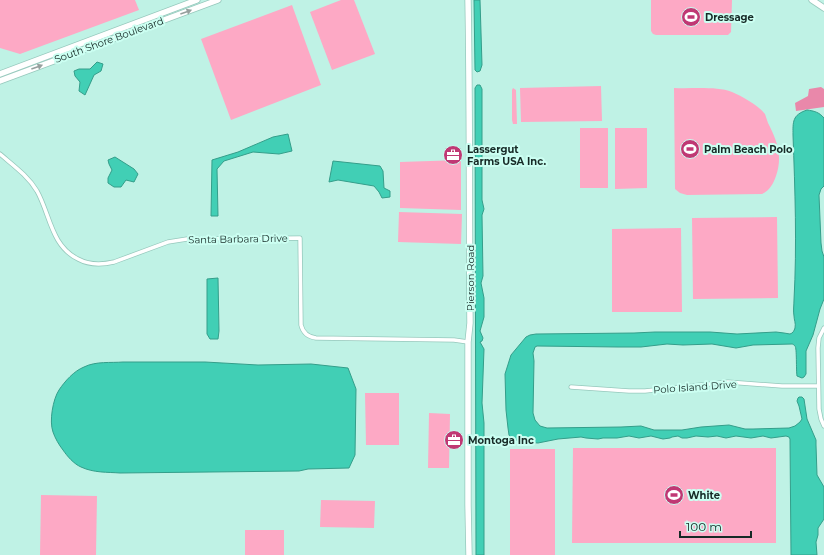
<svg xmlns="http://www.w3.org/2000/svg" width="824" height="555" viewBox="0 0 824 555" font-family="Montserrat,sans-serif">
  <rect width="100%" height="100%" fill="#bff2e5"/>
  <!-- green -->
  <g fill="#fda9c5">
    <polygon points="0,0 135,0 139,10 20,54 0,48"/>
    <polygon points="341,0 354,0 375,54 332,70 310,12"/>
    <polygon points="651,0 732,0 731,32 728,35 656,35 653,34 651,31"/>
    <polygon points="292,5 321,85 231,120 201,39"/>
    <polygon points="601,86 602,121 521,122 520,88"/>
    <polygon points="513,88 516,90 517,124 513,124 512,120 512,90"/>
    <path d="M674,88c18,1 42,-2 58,4 10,4 27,14 33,22 1,3 2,6 3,9 9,18 15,32 8,53 -3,8 -6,14 -14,18l-75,1 -7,-2 -5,-4z"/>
    <rect x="580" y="128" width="28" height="60"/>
    <polygon points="615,128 647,128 647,188 615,189"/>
    <polygon points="461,160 461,210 400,208 400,162"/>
    <polygon points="399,212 462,214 461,244 398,242"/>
    <polygon points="777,217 778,298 693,299 692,218"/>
    <polygon points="681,228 682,312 612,312 612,229"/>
    <polygon points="365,393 399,393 399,445 366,445"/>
    <polygon points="429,413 450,414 449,468 428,468"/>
    <polygon points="573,448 776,448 776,543 572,543"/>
    <rect x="510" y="449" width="45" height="106"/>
    <polygon points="41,495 97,496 96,555 40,555"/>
    <polygon points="321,500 375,501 374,528 320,527"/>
    <rect x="245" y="530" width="39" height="25"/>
  </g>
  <!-- forest -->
  <polygon fill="#e988aa" points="821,87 824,89 824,107 796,111 795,103 808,96 809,89"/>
  <!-- water -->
  <g fill="#41cfb5" stroke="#349e8a">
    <polygon points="474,0 480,0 482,65 480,71 477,72 475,70"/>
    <polygon points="97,62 103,64 101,71 94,75 85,95 79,91 80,82 75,76 74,71 79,69 90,69"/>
    <polygon points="477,85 480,85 482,89 482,200 484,209 482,215 483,276 481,283 484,298 484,317 480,331 483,338 482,341 480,342 484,349 482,403 484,423 484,555 476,555 475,88"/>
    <path d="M807,110c7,1 12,2 17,8v68l-3,3 -2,6 2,48 1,8 2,6v42l-4,10 -7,26 -7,16v23l-2,3 -2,1 -5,-2c-1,-6 0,-28 -2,-30 -1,-1 -2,-2 -3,-2l-39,1 -17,3 -24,-4 -29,1 -16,-1 -26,3h-23l-81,-1 -2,1 -2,6 1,8 -1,52 2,7 5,6 7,2 74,-1 20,-1 13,4h28l19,-3 28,-2 16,4h8l36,-1 6,-2 5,-4 2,-3 -3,-13 -2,-5 1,-3 1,-1h3l2,2 3,20 9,21v5l1,30 7,12v32l-6,9v7l-2,7 1,13h-26l-1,-116 -1,-2 -3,-1 -15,2 -8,-2 -12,2 -15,-2 -10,2 -9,-2 -9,1 -12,-1 -9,2h-5l-4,-2 -6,1 -2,1 -7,1 -12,-3 -12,2 -10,-2 -12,2h-14l-5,1 -12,-1 -5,-1 -23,2 -20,4 -14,-1 -12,-3 -3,-4 -1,-7 -2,-18 -1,-36 6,-19 15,-18 4,-2 6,-1 98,-1 21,-1h55l27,2 39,-2 8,1 6,1c3,-1 4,-3 5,-6 1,-5 -1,-8 -1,-12 -1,-5 0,-11 0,-16 3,-55 1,-110 -1,-165 0,-13 -1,-20 14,-25z"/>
    <polygon points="288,134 292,151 279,154 253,152 224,161 217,169 218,216 211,216 212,160 238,152 273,137"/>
    <polygon points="115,157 134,169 138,174 134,182 126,180 121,187 114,187 108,183 108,178 112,170 109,164 108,160"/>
    <polygon points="333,161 380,166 383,171 384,188 390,191 390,197 382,198 379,192 374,186 338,180 329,182"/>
    <polygon points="218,278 219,331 218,339 210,339 207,334 207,279"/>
    <path d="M123,362h82l53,3 53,-1 37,4 8,21 -1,66 -6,13 -41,1 -9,2 -179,2c-13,-1 -26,0 -39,-6 -7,-3 -14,-11 -18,-17 -4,-5 -8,-12 -10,-18 -4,-11 0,-33 6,-42 6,-9 15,-19 25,-23 12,-6 27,-4 39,-5z"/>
  </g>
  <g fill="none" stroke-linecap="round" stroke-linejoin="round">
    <defs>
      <g id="street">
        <path d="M0,154c14,12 28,22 37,37 13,23 14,55 41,68 11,6 23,6 36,3l54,-20 19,-3 113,-1 1,87c2,8 7,12 15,13l138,2 14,2"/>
        <polyline points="824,328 819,338 818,348 819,409 821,419 824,426"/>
        <polyline points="571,387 629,391 645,391 728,382 782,386 818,386"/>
      </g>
      <g id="secondary">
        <path d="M468,0c2,108 1,215 2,323l-2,19v163l1,50"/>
        <polyline points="812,0 824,8"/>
        <polyline points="0,74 197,0"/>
        <polyline points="0,81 218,0"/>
      </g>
    </defs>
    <!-- street casing -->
    <use href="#street" stroke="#96c8bc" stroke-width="5"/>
    <!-- secondary casing -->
    <use href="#secondary" stroke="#96c8bc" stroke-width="7"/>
    <!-- street -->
    <use href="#street" stroke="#fff" stroke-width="3.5"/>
    <!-- secondary -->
    <use href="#secondary" stroke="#fff" stroke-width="5.5"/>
  </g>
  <!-- one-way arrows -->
  <defs><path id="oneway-solid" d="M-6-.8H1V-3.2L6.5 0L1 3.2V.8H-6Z"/></defs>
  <g fill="#969f9d">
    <use href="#oneway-solid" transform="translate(186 12) rotate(-20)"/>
    <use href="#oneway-solid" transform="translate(37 67) rotate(-20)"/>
  </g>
  <!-- icons -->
  <defs>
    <symbol id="stadium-disc" viewBox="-11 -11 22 22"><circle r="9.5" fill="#c03874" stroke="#ccfff2"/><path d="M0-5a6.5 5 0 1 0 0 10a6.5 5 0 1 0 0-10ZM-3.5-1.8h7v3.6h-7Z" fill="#fff"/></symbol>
    <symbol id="office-disc" viewBox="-11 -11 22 22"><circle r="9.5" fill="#c03874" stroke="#ccfff2"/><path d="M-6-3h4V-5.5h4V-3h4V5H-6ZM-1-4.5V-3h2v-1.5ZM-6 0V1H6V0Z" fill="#fff"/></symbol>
  </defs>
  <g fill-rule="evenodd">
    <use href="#stadium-disc" x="680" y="6" width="22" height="22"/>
    <use href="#stadium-disc" x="679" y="138" width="22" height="22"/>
    <use href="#office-disc" x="442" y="144" width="22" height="22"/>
    <use href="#office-disc" x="443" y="429" width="22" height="22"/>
    <use href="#stadium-disc" x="663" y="484" width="22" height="22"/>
  </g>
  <g text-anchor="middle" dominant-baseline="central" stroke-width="4" stroke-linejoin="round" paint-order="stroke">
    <!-- poi labels -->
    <g font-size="10" font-weight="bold" fill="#162a26" stroke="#ccfff2" text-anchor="start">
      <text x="705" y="17">Dressage</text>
      <text x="467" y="149">Lassergut<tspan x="467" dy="12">Farms USA Inc.</tspan></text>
      <text x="704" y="149">Palm Beach Polo</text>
      <text x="468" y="440">Montoga Inc</text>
      <text x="688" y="495">White</text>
    </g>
    <!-- street labels -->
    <g font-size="10" fill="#162a26" stroke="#ccfff2">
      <text transform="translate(109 40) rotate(-20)">South Shore Boulevard</text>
      <text transform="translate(238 239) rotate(-1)">Santa Barbara Drive</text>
      <text transform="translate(470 278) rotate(-90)">Pierson Road</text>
      <text transform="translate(695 387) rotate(-4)">Polo Island Drive</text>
    </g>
  </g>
  <!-- scale -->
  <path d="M680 531v6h71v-6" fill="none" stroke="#162a26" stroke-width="2"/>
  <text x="686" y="531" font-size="12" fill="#162a26" stroke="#ccfff2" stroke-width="3" paint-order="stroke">100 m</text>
</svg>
